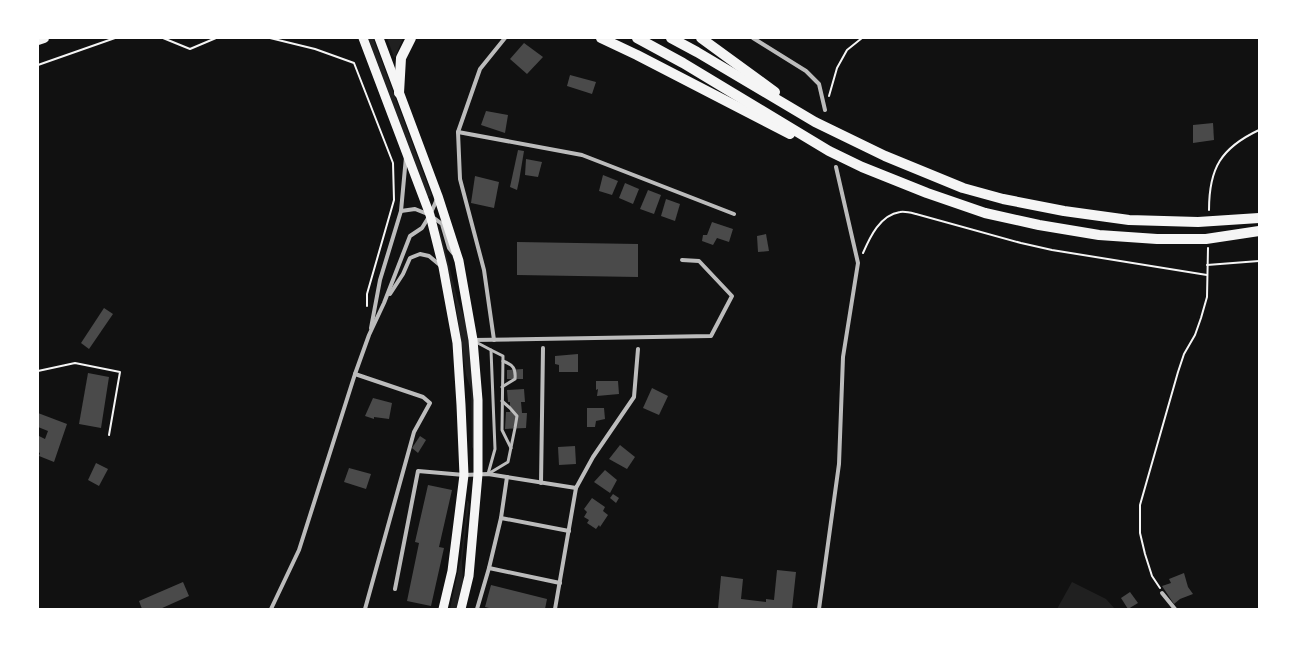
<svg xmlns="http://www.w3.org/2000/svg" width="1297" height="647" viewBox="0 0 1297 647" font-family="'IBM Plex Sans',sans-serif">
  <rect width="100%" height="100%" fill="#111"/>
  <!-- green -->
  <g fill="#202020">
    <polygon points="366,38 373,38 431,194 431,196 426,198"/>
    <polygon points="387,38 403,38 395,57 394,57"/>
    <path d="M440,230c7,25 12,49 19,74 2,6 5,11 6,17 10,41 9,89 10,131l-3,-5 -1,-58 -5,-14 -11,-75 -17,-68z"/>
    <polygon points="467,501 468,501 469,504 462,561 463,581 456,609 450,609 461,557"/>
    <polygon points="1072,582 1106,599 1115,609 1057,609"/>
  </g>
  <!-- building -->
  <g fill="#4a4a4a">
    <polygon points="524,43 543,57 527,74 510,59"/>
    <polygon points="570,75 596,82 592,94 567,86"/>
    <polygon points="486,111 508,115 505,133 481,125"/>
    <polygon points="1213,123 1214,140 1193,143 1193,125"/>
    <polygon points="518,150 524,151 519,181 517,190 510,187"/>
    <polygon points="526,159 542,162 538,177 525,175"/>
    <polygon points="603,175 618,181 612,195 599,191"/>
    <polygon points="475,176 499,182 494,208 471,203"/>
    <polygon points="625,183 639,189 633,204 619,198"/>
    <polygon points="648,190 661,195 654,214 640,209"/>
    <polygon points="666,199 680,204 675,221 661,216"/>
    <polygon points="712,222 733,229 729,242 717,238 713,245 702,241 703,235 707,235"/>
    <polygon points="766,234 769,251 758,252 757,236"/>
    <polygon points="517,242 638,244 638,277 517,275"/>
    <polygon points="104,308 113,314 89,349 81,343"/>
    <polygon points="578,354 578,372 559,372 559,365 555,364 555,356"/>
    <polygon points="523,369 523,379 507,379 507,370"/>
    <polygon points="88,373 109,377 101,428 79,424"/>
    <polygon points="596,381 618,381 619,394 597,396 598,389 596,390"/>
    <polygon points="652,388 668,396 659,415 643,408"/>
    <polygon points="524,389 525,402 521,402 522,413 527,413 526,428 505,429 506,412 510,412 510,402 508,402 507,390"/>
    <polygon points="373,398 392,403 389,419 374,417 374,419 365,416"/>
    <polygon points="587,408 604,408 605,419 596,421 595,427 587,427"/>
    <polygon points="38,413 67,424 54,462 39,456 40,453 38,452 38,438 39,436 45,439 48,431 38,427"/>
    <polygon points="420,436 426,440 418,453 412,448"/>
    <polygon points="620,445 635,457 627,469 609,459"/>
    <polygon points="575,446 576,464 559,465 558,447"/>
    <polygon points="96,463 108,469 99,486 88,480"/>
    <polygon points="349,468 371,474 366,489 344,482"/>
    <polygon points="605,470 617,480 610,493 594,482"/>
    <polygon points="428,485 452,490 439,547 444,548 431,606 407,601 419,543 415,542"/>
    <polygon points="613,494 619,498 616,503 610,498"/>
    <polygon points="592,498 605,507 603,511 608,515 600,527 599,525 596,529 587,523 589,520 584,517 587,512 584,509"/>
    <polygon points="777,570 796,572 792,609 718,609 721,576 743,579 741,599 766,602 766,599 774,600"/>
    <polygon points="1184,573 1188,587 1193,594 1180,599 1174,604 1162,586 1171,583 1169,579"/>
    <polygon points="183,582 189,596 160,609 142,609 139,601"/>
    <polygon points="491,585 547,599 545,609 493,609 485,607"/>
    <polygon points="1130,592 1138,603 1128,609 1121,598"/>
  </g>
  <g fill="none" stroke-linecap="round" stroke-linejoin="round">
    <!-- path -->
    <g stroke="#f5f5f5" stroke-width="2">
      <polyline points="163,38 190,49 216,38"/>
      <polyline points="270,38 315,49 354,63 393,163 394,200 367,294 367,306"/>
      <polyline points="38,65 115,38"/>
      <polyline points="829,96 837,68 847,50 862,38"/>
      <path d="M1209,210c0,-42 12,-62 50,-80"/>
      <path d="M863,253c7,-16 17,-38 37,-41 5,-1 12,1 16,2l105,29 31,7 155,25"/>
      <polyline points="1207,265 1259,261"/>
      <polyline points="38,371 75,363 120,372 109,435"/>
      <polyline points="1160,588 1152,576 1145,554 1140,533 1140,505 1178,372 1184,354 1195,335 1201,318 1207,297 1208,248"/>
    </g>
    <!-- service -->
    <g stroke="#bcbcbc" stroke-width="3">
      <polyline points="474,341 491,350 495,449 488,474"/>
      <polyline points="491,350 503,356 502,430 511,448"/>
      <path d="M502,387l13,-8c1,-11 -2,-14 -12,-18"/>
      <polyline points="488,474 508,462 515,428 517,416 510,408 502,401"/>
    </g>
    <!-- minor -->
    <g stroke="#bcbcbc" stroke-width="4">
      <polyline points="753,38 806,71 819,84 825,110"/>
      <polyline points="458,132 582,155 734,214"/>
      <polyline points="401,211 415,209 430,215 442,224 449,248 453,253"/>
      <polyline points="390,294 403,274 410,258 420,254 429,256 441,266"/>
      <polyline points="371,328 380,280 401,211 406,157"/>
      <polyline points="473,340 711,336 732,296 699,261 682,260"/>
      <polyline points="494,340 484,270 460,179 458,132 480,69 505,38"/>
      <polyline points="355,374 423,397 430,403 414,432 365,609"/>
      <polyline points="541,483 543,348"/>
      <polyline points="501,518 569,531"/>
      <polyline points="489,568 560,583"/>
      <polyline points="395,589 418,471 464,475 488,474 576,488 593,457 634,397 638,349"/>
      <polyline points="1162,593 1175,609"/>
      <polyline points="271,609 299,550 355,374 369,335 384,303 410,236 422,228 430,215 437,199"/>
      <polyline points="477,609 489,568 501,518 507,477"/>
      <polyline points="555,609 576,488"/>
      <polyline points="819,609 839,464 843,357 858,263 836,167"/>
    </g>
    <!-- primary -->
    <g stroke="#f5f5f5" stroke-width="9">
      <polyline points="363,38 430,215 443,267 457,343 461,405 464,475 452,571 443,609"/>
      <polyline points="379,38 438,196 459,261 473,340 478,400 478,474 469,576 461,609"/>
    </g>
    <!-- trunk -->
    <g stroke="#f5f5f5" stroke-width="10">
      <polyline points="601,38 637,55 790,134"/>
      <polyline points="637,38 683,63 829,151 862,167 927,193 985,213 1039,225 1099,235 1157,239 1206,239 1259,231"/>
      <polyline points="671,38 697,52 815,122 885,156 963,188 1003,199 1064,211 1129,220 1198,222 1259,218"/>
      <polyline points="701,38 775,92"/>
      <polyline points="38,40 44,38"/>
      <polyline points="399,93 401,58 411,38"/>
    </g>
  </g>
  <!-- border -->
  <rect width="1297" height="647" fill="none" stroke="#ffffff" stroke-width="78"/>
</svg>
